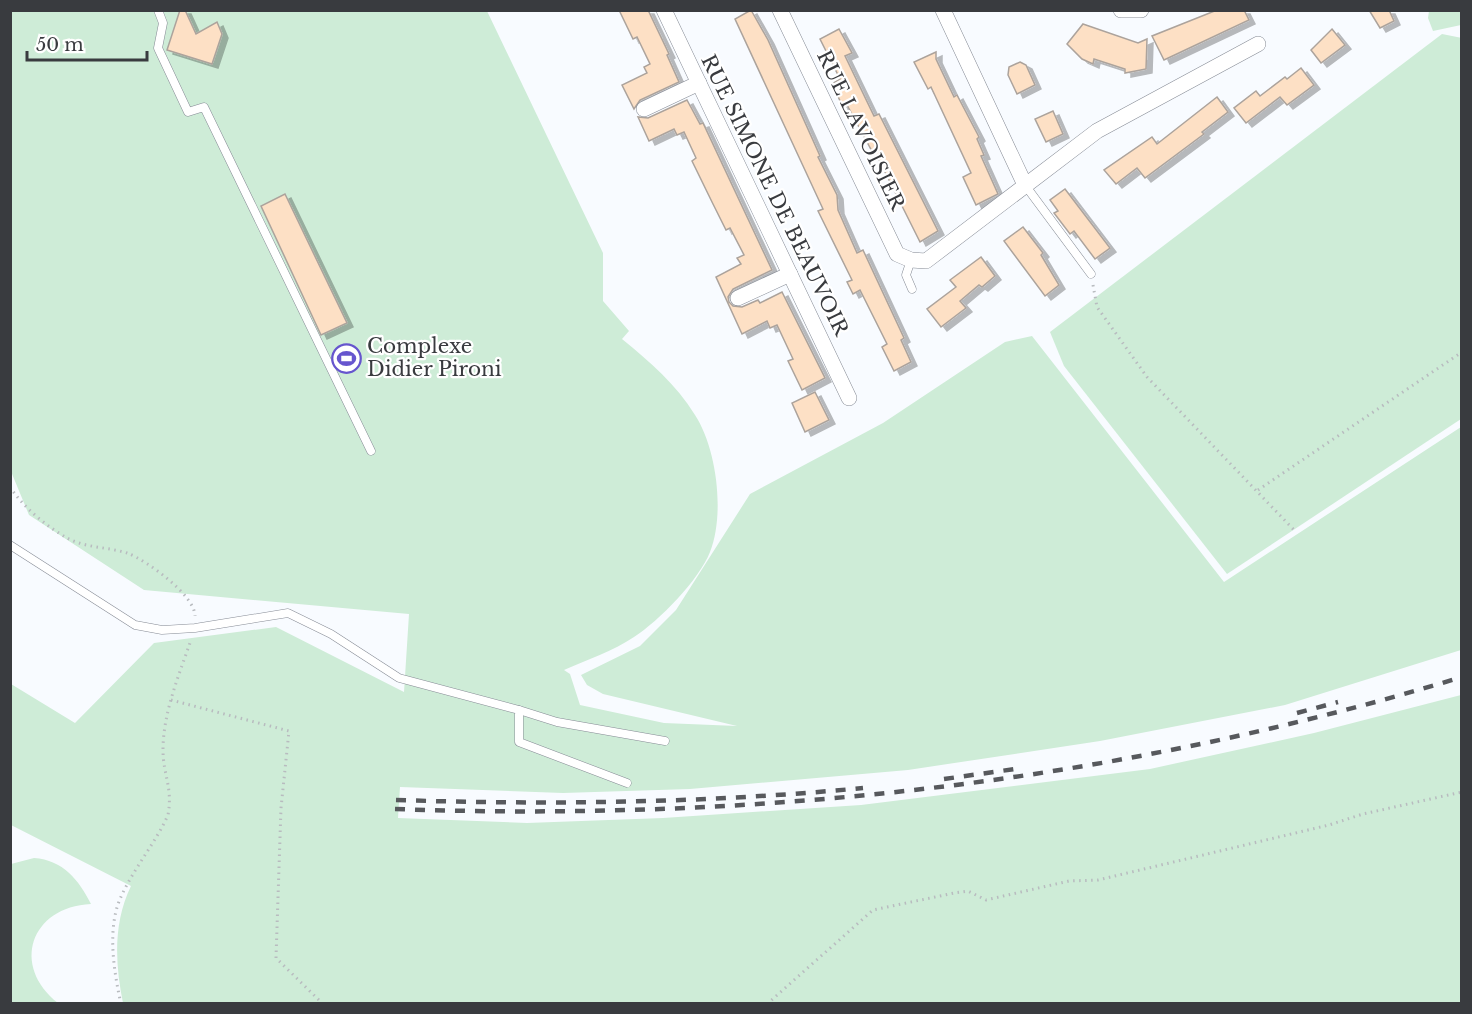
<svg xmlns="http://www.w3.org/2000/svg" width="1472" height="1014" viewBox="0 0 1472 1014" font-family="'Libre Baskerville',serif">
  <defs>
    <filter id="shadow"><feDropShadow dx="6" dy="4" stdDeviation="0" flood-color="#0004"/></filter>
  </defs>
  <rect width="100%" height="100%" fill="#f8fbff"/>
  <!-- green -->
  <g fill="#ceecd7">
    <path d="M10,11h477l116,242v48l26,30 -7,8c28,23 54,45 73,76 22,34 30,99 15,137 -11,28 -51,69 -76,85 -21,14 -47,23 -70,33l6,4 10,31 84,18 73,3 -134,-32 -16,-9 -6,-10 59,-29 36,-36 74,-116 133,-71 122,-81 27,-6 192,246 237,-155v223l-176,55 -185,36 -192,29 -218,19 -127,4 -163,-6 -2,31 129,5 136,-5 198,-13 289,-36 164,-36 147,-38v308h-1338c-8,-39 -10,-80 8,-117l-120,-61v-141l64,39 79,-80 122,-16 128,65 5,-78 -265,-24 -115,-75 -19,-46z"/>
    <polygon points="1429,11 1461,11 1461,25 1433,31 1428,18"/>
    <polygon points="1442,34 1462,38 1461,419 1227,574 1064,366 1050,332"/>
    <path d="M34,858c29,2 45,22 57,46 -61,3 -80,62 -33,99h-47v-139z"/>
  </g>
  <!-- building -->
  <g fill="#fde0c5" stroke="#aca39c" stroke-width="1.5" filter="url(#shadow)">
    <polygon points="180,10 185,10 196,34 217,22 222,34 212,64 167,50"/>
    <polygon points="619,10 648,10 669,54 667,55 679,82 640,100 634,109 622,85 647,73 644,67 650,64 637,37 633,39"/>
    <polygon points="751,10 768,40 820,156 818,157 837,195 838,210 857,253 863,250 904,338 901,340 911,362 894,371 882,347 887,344 860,290 853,294 847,282 852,280 818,211 823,209 735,19"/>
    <polygon points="1217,10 1244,10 1249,20 1164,60 1152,36"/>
    <polygon points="1369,10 1389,10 1394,21 1380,28"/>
    <polygon points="1083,24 1138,43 1147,39 1146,69 1125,73 1125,69 1094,59 1093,64 1082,59 1067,44"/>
    <polygon points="839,29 852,53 845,56 874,116 879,114 938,231 920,242 876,154 874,155 847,105 843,107 832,84 840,79 820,39"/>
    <polygon points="1332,29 1345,45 1321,63 1311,50"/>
    <polygon points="936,52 936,59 954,97 957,95 979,137 977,139 984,155 981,156 998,194 976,205 963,177 971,173 931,87 928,89 914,62"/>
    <polygon points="1020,62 1026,65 1035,85 1017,94 1008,75 1009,67"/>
    <polygon points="1301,68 1314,85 1287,105 1280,97 1246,123 1234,108 1256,91 1260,96 1285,77 1287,79"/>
    <polygon points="1217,97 1228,112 1202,132 1204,134 1145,178 1137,168 1116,184 1104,170 1152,137 1157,144"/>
    <polygon points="687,100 700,124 703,123 772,270 733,289 728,297 729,302 733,306 742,307 758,300 760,303 782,292 825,378 802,390 788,361 793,359 777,325 770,328 767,321 742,334 716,277 741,264 737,258 744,255 730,228 726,230 713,204 692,161 696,158 684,132 677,135 674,129 649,141 638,117 648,118"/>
    <polygon points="1053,111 1063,134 1046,142 1035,119"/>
    <polygon points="1065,189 1110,248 1095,259 1074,231 1070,234 1054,213 1058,211 1050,200"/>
    <polygon points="285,194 347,323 321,335 261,206"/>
    <polygon points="1023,227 1043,253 1041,255 1059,285 1045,296 1004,241"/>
    <polygon points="981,257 995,276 982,287 979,285 960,301 966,308 941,327 927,309 956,287 950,280"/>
    <polygon points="815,392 829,420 805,432 792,403"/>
  </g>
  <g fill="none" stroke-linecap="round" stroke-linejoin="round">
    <defs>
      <g id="service">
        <polyline points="158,10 163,23 158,48 188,112 204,107 371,451"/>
        <polyline points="1025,185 1091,274"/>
        <polyline points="911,260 906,275 912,289"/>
        <polyline points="10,545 135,625 162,630 195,628 288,613 331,634 399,678 519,710 519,742 627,783"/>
        <polyline points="519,710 557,722 665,741"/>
      </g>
      <g id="minor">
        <polyline points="664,10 849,398"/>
        <polyline points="780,10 897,254 911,260 926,261 1097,131 1258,44"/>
        <polyline points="943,10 1025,185"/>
        <polyline points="1121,10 1141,10"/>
        <polyline points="644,109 699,83"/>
        <polyline points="738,298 790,274"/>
      </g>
    </defs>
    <!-- service casing -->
    <use href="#service" stroke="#868b95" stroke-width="9"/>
    <!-- minor casing -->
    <use href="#minor" stroke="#868b95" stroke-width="16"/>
    <!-- path -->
    <g stroke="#b8bbbf" stroke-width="3" stroke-dasharray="1.5 4.5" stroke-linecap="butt">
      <polyline points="1093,285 1097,307 1147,377 1295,531"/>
      <path d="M10,487c14,21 37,40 59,52 18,9 39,8 58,14 19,7 68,42 68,63"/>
      <polyline points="1258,490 1462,352"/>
      <polyline points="171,700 289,731 281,808 276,958 323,1004"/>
      <path d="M121,1004c-7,-32 -14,-74 -1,-105 13,-30 35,-55 48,-84 5,-28 -5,-40 -5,-65 0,-37 16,-75 28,-110"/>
      <polyline points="767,1004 873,910 954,893 968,891 986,900 1069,881 1098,880 1329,825 1363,814 1462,792"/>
    </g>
    <!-- service -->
    <use href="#service" stroke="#fff" stroke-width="8"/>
    <!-- minor -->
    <use href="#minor" stroke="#fff" stroke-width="15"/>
    <!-- rail -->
    <g stroke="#57595d" stroke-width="4.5" stroke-dasharray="10 10" stroke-linecap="butt">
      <polyline points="1297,713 1338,702"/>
      <polyline points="944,779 1015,769"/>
      <path d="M396,800c156,5 311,3 467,-12"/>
      <path d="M395,809c363,13 719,-26 1067,-132"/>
    </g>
  </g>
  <!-- icons -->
  <defs>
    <symbol id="stadium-ring" viewBox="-11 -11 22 22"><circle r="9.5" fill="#fff" stroke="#6655ce" stroke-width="1.5"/><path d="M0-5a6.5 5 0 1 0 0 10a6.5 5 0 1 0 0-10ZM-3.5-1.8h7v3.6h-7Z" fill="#6655ce"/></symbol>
  </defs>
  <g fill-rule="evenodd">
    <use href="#stadium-ring" x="330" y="342" width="33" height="33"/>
  </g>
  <g text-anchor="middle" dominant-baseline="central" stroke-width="4.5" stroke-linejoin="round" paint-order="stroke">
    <!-- street labels -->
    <g font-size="20" fill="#393b3f" stroke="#fff">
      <text transform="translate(861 130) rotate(64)">RUE LAVOISIER</text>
      <text transform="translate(775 195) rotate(64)">RUE SIMONE DE BEAUVOIR</text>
    </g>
    <!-- poi labels -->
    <g font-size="20" fill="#393b3f" stroke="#fff" text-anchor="start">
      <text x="367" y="346">Complexe<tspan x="367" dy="23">Didier Pironi</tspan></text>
    </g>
  </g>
  <!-- border -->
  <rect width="1472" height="1014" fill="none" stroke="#393b3f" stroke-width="24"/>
  <!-- scale -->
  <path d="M27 51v9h120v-9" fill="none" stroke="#393b3f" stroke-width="3"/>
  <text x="36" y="51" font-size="18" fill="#393b3f" stroke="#ffffff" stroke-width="4.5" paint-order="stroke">50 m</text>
</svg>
